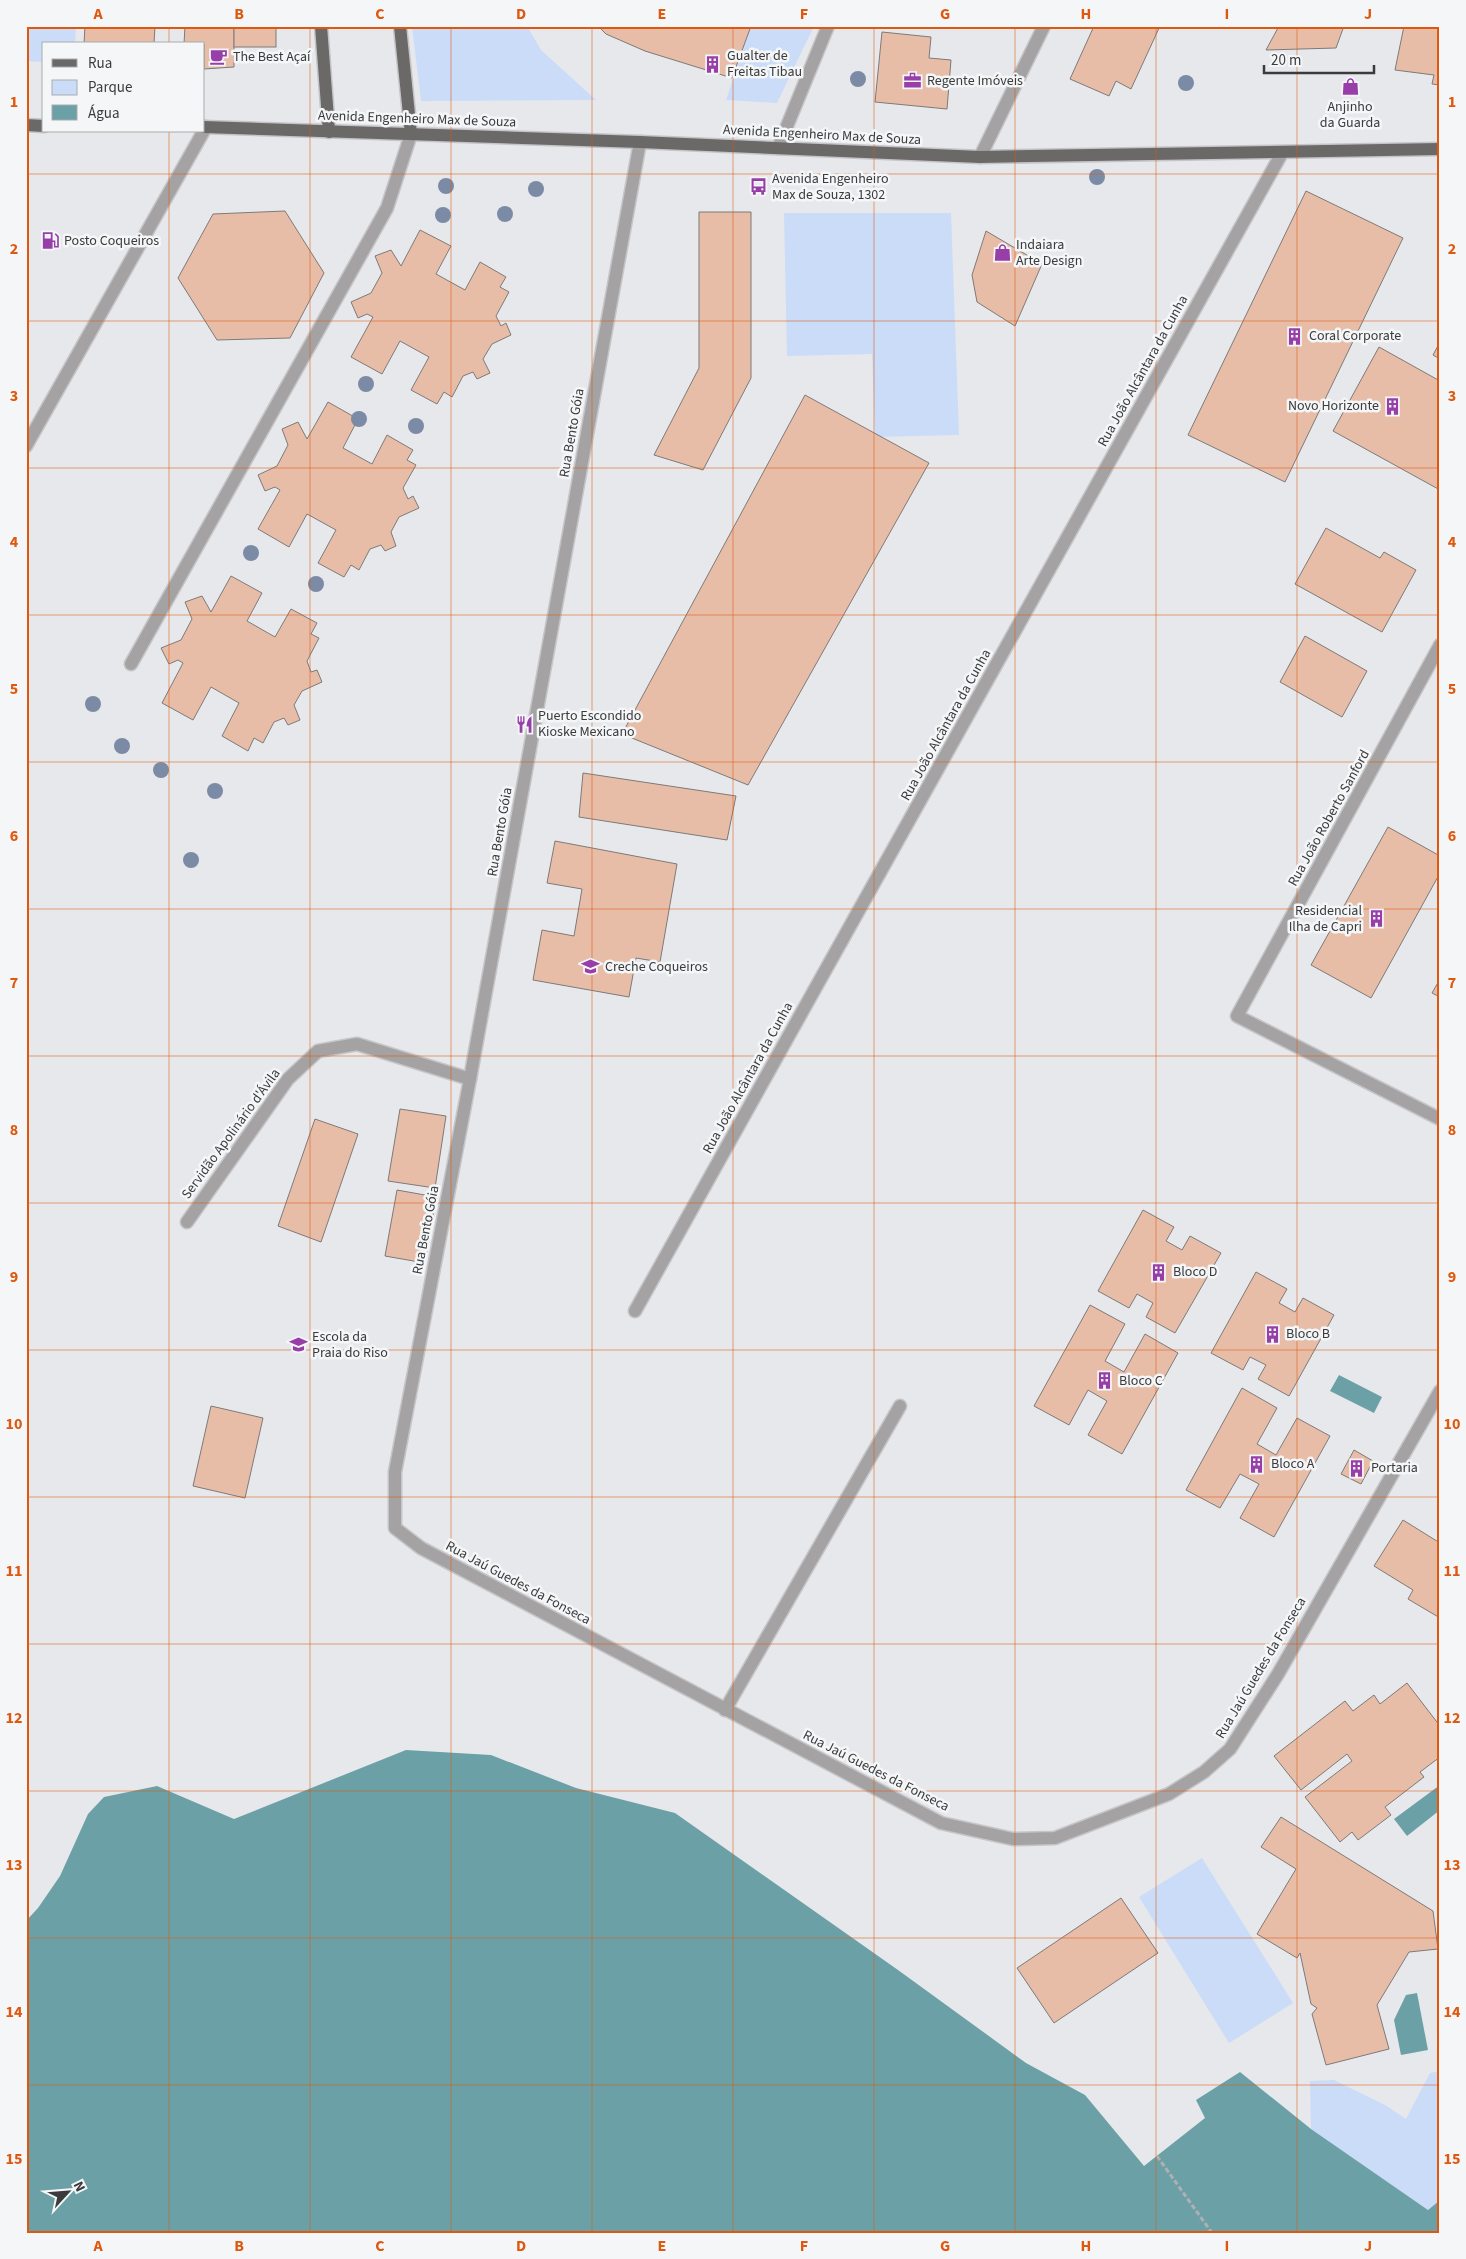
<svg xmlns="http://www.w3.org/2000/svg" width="1466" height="2259" viewBox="0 0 1466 2259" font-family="'Source Sans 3',sans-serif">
  <rect width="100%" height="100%" fill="#e7e8eb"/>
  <!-- green -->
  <g fill="#cadcf8">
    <polygon points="26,26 76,26 75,44 44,44 44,62 26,61"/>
    <polygon points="412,26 527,26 541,50 596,100 421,101"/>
    <polygon points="751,26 814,26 777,103 726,100"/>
    <polygon points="784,213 951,213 959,435 875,437 872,354 787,356"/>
    <polygon points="1202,1858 1293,2003 1229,2043 1139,1897"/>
    <polygon points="1440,2071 1440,2200 1428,2210 1311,2129 1310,2081 1334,2080 1385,2105 1406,2119 1430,2073"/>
  </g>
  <!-- water -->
  <g fill="#6ba1a6">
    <polygon points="1339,1375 1382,1397 1374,1413 1330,1391"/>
    <polygon points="406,1750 491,1755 576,1788 675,1813 898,1970 1026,2063 1085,2095 1144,2166 1205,2118 1196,2100 1240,2072 1311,2129 1428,2210 1440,2200 1440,2233 26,2233 26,1921 38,1908 60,1876 88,1814 104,1797 157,1786 234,1819"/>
    <polygon points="1440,1785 1440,1810 1407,1836 1394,1819"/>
    <polygon points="1417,1993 1428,2050 1401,2055 1394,2020 1406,1995"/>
  </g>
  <!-- building -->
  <g fill="#e8bda8" stroke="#7d7a79">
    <polygon points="85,26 155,26 154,44 84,44"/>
    <polygon points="185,26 234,26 234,67 204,69 204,44 184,44"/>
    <rect x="234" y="26" width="42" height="21"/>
    <polygon points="598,26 751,26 732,78 645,51 606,34"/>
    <polygon points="1094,26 1160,26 1131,89 1116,81 1109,96 1070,79"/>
    <polygon points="1279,26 1344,26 1336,48 1266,50"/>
    <polygon points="1404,26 1440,26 1440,85 1432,84 1434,75 1395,70"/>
    <polygon points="882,32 931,37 929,58 951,60 947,109 875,102"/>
    <polygon points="1306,191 1403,238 1285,482 1188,435"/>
    <polygon points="285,211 324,273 290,338 217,340 178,278 213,214"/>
    <polygon points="699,212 751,212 751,378 703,470 654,455 699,368"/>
    <polygon points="420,230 451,246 436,274 465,290 480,262 506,277 500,287 509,292 496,316 501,326 506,323 511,335 492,344 483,359 490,373 477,379 473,372 463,376 452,397 444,392 437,404 411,390 429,357 400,341 382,374 351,357 373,317 367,314 358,318 351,302 371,293 382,273 375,256 391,250 401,266"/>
    <polygon points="986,231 1042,264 1015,326 977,302 972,275"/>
    <polygon points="1440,342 1440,359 1433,355"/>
    <polygon points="1379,347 1440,381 1440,490 1333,431"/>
    <polygon points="805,395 929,463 748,785 622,734"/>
    <polygon points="328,402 358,419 343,448 372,464 387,435 413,450 407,460 416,465 403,488 408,499 413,496 419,508 399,517 391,532 396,546 385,551 381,545 370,549 359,570 351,565 344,577 318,563 336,530 307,514 289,547 258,529 280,490 275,487 265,491 258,475 277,466 288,445 282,429 298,422 307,439"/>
    <polygon points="1326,528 1380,558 1384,552 1416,570 1382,632 1295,584"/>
    <polygon points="231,576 262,593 247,621 275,637 291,609 317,623 311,634 319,638 307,661 311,672 317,670 322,682 302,691 294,705 300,720 288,725 284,718 274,722 263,743 254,738 248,751 222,736 239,703 211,687 193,720 162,703 183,663 178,660 169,664 161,648 181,640 192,619 185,602 202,596 211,612"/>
    <polygon points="1305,636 1367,671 1342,717 1280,682"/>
    <polygon points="583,773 736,796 727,840 579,817"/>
    <polygon points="1388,827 1440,856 1440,873 1371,998 1311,965"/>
    <polygon points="555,841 677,864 660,962 636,958 629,997 533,980 542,930 574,936 582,889 547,883"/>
    <polygon points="1440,979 1440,997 1432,993"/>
    <polygon points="400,1109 446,1116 435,1188 388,1181"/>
    <polygon points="315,1119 358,1134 321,1242 278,1226"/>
    <polygon points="397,1190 436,1197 425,1263 385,1256"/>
    <polygon points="1143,1210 1174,1227 1166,1241 1182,1250 1190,1236 1221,1253 1175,1333 1146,1317 1153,1303 1137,1294 1129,1308 1098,1291"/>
    <polygon points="1256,1272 1287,1289 1279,1303 1295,1312 1303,1298 1334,1315 1289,1396 1258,1379 1266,1365 1250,1357 1243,1370 1211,1353"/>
    <polygon points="1090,1305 1125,1324 1105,1361 1124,1372 1145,1334 1178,1353 1122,1454 1088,1435 1107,1401 1088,1390 1069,1425 1034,1406"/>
    <polygon points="1242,1388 1277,1408 1257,1444 1276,1455 1297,1418 1330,1436 1274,1537 1240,1518 1259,1484 1240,1474 1220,1508 1186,1490"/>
    <polygon points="211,1406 263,1418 245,1498 193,1486"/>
    <polygon points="1354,1450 1373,1461 1361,1484 1341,1474"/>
    <polygon points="1403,1520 1440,1543 1440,1618 1408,1599 1413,1590 1374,1566"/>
    <polygon points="1407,1683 1440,1726 1440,1757 1420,1772 1424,1777 1385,1807 1391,1815 1358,1840 1352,1832 1340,1842 1305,1797 1352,1761 1347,1754 1301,1790 1274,1756 1345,1701 1353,1711 1374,1695 1380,1704"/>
    <polygon points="1281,1817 1433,1911 1438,1949 1409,1952 1377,2005 1389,2049 1326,2065 1312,2014 1317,2008 1311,2004 1300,1953 1297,1958 1257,1934 1296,1869 1261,1847"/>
    <polygon points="1121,1898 1158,1953 1054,2023 1017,1968"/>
  </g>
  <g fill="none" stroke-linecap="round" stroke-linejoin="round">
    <defs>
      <g id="minor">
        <polyline points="640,142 470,1079 395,1472 395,1528 421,1548 941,1823 1013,1839 1055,1838 1169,1794 1204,1772 1230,1749 1278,1674 1440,1391"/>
        <polyline points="778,148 828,26"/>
        <polyline points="980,157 1044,26"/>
        <polyline points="26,446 206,127"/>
        <polyline points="1440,645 1237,1016 1440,1119"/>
        <polyline points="131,664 387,208 411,134"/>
        <polyline points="187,1222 288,1079 318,1051 357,1044 470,1079"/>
        <polyline points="635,1311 1282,153"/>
        <polyline points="725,1710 900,1406"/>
      </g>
      <g id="major">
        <polyline points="321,26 329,132"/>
        <polyline points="400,26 411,134"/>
        <polyline points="26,125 44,126"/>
        <polyline points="204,127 640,142 980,157 1440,149"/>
      </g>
    </defs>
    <!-- minor casing -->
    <use href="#minor" stroke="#c5c5c8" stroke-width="15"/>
    <!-- major casing -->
    <use href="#major" stroke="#c5c5c8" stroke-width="15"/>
    <!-- path -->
    <polyline stroke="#afb0b2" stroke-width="3" stroke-dasharray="5 2.5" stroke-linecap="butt" points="1157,2156 1212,2233"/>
    <!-- minor -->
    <use href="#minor" stroke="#a4a2a2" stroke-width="12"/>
    <!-- major -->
    <use href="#major" stroke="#6b6868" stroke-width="12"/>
  </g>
  <!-- trees -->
  <g fill="#7b8aa5">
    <circle cx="858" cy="79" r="8"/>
    <circle cx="1186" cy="83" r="8"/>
    <circle cx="1097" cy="177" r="8"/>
    <circle cx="446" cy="186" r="8"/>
    <circle cx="536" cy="189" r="8"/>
    <circle cx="505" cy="214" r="8"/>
    <circle cx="443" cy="215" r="8"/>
    <circle cx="366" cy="384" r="8"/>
    <circle cx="359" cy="419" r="8"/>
    <circle cx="416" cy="426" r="8"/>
    <circle cx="251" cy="553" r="8"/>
    <circle cx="316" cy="584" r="8"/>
    <circle cx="93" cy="704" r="8"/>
    <circle cx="122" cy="746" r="8"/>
    <circle cx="161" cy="770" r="8"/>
    <circle cx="215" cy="791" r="8"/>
    <circle cx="191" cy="860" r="8"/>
  </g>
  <!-- grid -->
  <path fill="none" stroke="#df580e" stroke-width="1" stroke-opacity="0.55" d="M169,26v18M310,26v2207M451,26v2207M592,26v2207M733,26v2207M874,26v2207M1015,26v2207M1156,26v2207M1297,26v2207M169,131v2102M26,174h1414M26,321h1414M26,468h1414M26,615h1414M26,762h1414M26,909h1414M26,1056h1414M26,1203h1414M26,1350h1414M26,1497h1414M26,1644h1414M26,1791h1414M26,1938h1414M26,2085h1414"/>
  <!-- icons -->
  <defs>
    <symbol id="cafe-bare" viewBox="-9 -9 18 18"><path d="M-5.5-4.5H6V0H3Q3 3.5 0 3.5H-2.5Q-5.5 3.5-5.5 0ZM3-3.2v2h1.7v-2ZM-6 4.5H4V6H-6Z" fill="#983ea9" stroke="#f4f6f8" stroke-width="2.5" paint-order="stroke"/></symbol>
    <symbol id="building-bare" viewBox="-9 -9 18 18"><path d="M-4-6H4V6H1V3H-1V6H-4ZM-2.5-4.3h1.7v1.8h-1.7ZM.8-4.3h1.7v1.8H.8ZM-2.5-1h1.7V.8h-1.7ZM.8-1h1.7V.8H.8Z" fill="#983ea9" stroke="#f4f6f8" stroke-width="2.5" paint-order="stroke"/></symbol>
    <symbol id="office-bare" viewBox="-9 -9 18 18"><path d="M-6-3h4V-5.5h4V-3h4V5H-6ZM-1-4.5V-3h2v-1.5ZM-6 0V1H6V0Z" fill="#983ea9" stroke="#f4f6f8" stroke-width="2.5" paint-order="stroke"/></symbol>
    <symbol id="shop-bare" viewBox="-9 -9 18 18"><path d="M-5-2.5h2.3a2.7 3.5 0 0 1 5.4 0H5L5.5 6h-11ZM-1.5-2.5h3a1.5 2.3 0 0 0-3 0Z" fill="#983ea9" stroke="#f4f6f8" stroke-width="2.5" paint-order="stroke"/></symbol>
    <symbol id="bus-bare" viewBox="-9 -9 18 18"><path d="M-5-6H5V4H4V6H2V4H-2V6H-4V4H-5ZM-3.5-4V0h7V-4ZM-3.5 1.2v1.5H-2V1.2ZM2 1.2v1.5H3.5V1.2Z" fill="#983ea9" stroke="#f4f6f8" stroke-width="2.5" paint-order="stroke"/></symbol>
    <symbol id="fuel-bare" viewBox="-9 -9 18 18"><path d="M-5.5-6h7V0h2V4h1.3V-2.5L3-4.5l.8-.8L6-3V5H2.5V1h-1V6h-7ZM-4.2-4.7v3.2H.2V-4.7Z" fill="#983ea9" stroke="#f4f6f8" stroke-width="2.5" paint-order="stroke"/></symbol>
    <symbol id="restaurant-bare" viewBox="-9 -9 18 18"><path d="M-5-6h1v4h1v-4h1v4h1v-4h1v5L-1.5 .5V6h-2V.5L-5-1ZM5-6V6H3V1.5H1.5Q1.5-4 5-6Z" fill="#983ea9" stroke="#f4f6f8" stroke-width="2.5" paint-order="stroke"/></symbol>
    <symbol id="school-bare" viewBox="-9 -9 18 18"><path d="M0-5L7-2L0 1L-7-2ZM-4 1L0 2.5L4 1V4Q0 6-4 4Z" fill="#983ea9" stroke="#f4f6f8" stroke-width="2.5" paint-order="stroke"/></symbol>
  </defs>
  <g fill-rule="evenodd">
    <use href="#cafe-bare" x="206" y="44" width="25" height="25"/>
    <use href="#building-bare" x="700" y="52" width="25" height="25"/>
    <use href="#office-bare" x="900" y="68" width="25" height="25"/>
    <use href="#shop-bare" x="1338" y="74" width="25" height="25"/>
    <use href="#bus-bare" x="746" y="174" width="25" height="25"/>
    <use href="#fuel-bare" x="38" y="228" width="25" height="25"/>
    <use href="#shop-bare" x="990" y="240" width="25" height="25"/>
    <use href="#building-bare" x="1282" y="324" width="25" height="25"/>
    <use href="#building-bare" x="1380" y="394" width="25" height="25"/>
    <use href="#restaurant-bare" x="512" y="712" width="25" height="25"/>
    <use href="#building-bare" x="1364" y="906" width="25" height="25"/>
    <use href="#school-bare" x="578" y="954" width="25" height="25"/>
    <use href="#building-bare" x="1146" y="1260" width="25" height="25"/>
    <use href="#building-bare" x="1260" y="1322" width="25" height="25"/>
    <use href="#school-bare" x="286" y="1332" width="25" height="25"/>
    <use href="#building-bare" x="1092" y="1368" width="25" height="25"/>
    <use href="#building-bare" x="1244" y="1452" width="25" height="25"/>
    <use href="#building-bare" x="1344" y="1456" width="25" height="25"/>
  </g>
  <g text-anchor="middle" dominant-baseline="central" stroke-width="5" stroke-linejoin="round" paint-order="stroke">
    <!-- poi labels -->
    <g font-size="14" fill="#3b3b3c" stroke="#f4f6f8" text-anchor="start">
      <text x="727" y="56">Gualter de<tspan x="727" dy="16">Freitas Tibau</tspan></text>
      <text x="233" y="57">The Best Açaí</text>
      <text x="927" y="81">Regente Imóveis</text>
      <text x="1350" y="107" text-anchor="middle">Anjinho<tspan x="1350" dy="16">da Guarda</tspan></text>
      <text x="772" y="179">Avenida Engenheiro<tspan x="772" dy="16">Max de Souza, 1302</tspan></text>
      <text x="64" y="241">Posto Coqueiros</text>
      <text x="1016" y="245">Indaiara<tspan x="1016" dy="16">Arte Design</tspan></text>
      <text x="1309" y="336">Coral Corporate</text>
      <text x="1379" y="406" text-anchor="end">Novo Horizonte</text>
      <text x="538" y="716">Puerto Escondido<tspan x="538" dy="16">Kioske Mexicano</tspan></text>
      <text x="1362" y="911" text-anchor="end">Residencial<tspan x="1362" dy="16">Ilha de Capri</tspan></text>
      <text x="605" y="967">Creche Coqueiros</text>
      <text x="1173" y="1272">Bloco D</text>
      <text x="1286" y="1334">Bloco B</text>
      <text x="312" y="1337">Escola da<tspan x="312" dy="16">Praia do Riso</tspan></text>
      <text x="1119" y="1381">Bloco C</text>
      <text x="1271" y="1464">Bloco A</text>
      <text x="1371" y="1468">Portaria</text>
    </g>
    <!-- street labels -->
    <g font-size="14" fill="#3b3b3c" stroke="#f4f6f8">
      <text transform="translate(417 119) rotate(2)">Avenida Engenheiro Max de Souza</text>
      <text transform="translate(822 135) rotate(3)">Avenida Engenheiro Max de Souza</text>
      <text transform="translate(1143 371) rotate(-61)">Rua João Alcântara da Cunha</text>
      <text transform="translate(572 433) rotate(-80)">Rua Bento Góia</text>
      <text transform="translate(946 725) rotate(-61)">Rua João Alcântara da Cunha</text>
      <text transform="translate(1329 818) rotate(-61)">Rua João Roberto Sanford</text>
      <text transform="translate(500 832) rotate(-80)">Rua Bento Góia</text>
      <text transform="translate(748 1078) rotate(-61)">Rua João Alcântara da Cunha</text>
      <text transform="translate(231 1134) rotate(-54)">Servidão Apolinário d'Ávila</text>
      <text transform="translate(426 1230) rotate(-79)">Rua Bento Góia</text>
      <text transform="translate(518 1583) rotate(28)">Rua Jaú Guedes da Fonseca</text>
      <text transform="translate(1261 1668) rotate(-59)">Rua Jaú Guedes da Fonseca</text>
      <text transform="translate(876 1771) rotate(27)">Rua Jaú Guedes da Fonseca</text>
    </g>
  </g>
  <!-- border -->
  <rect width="1466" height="2259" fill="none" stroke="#f4f6f8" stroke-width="55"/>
  <!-- legend -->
  <rect x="42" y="42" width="162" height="90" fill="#f4f6f8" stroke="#aaabad"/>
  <rect x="52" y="59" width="25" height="8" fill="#6b6868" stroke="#aaabad"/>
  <text x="88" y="68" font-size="15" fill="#3b3b3c">Rua</text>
  <rect x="52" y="80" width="25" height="15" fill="#cadcf8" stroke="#aaabad"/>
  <text x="88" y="92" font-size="15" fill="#3b3b3c">Parque</text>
  <rect x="52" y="105" width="25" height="15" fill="#6ba1a6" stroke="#aaabad"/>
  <text x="88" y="118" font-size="15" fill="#3b3b3c">Água</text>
  <!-- north arrow -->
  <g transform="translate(68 2192) rotate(64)" stroke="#f4f6f8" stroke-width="4" paint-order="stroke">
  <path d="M0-4L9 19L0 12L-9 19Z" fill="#3b3b3c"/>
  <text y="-8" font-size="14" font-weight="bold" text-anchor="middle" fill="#3b3b3c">N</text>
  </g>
  <!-- scale -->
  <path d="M1264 65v8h110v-8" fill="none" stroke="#3b3b3c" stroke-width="2.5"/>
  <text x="1271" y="65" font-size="15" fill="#3b3b3c" stroke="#f4f6f8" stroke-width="4" paint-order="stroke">20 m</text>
  <rect x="28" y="28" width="1410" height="2204" fill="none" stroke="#df580e" stroke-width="2"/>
  <g font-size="16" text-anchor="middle" font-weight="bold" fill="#df580e">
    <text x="98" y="19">A</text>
    <text x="239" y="19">B</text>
    <text x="380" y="19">C</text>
    <text x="521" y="19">D</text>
    <text x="662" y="19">E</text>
    <text x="804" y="19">F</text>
    <text x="945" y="19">G</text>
    <text x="1086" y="19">H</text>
    <text x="1227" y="19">I</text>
    <text x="1368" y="19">J</text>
    <text x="14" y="107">1</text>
    <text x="1452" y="107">1</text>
    <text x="14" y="254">2</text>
    <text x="1452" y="254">2</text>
    <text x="14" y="401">3</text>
    <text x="1452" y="401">3</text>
    <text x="14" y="547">4</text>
    <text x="1452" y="547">4</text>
    <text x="14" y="694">5</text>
    <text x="1452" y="694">5</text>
    <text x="14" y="841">6</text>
    <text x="1452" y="841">6</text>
    <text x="14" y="988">7</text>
    <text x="1452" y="988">7</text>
    <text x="14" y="1135">8</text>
    <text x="1452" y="1135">8</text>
    <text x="14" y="1282">9</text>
    <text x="1452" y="1282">9</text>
    <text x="14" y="1429">10</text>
    <text x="1452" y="1429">10</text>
    <text x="14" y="1576">11</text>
    <text x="1452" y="1576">11</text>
    <text x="14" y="1723">12</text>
    <text x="1452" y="1723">12</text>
    <text x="14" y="1870">13</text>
    <text x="1452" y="1870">13</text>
    <text x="14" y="2017">14</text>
    <text x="1452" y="2017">14</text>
    <text x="14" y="2164">15</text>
    <text x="1452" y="2164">15</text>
    <text x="98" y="2251">A</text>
    <text x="239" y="2251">B</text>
    <text x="380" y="2251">C</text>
    <text x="521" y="2251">D</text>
    <text x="662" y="2251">E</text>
    <text x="804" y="2251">F</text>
    <text x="945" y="2251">G</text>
    <text x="1086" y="2251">H</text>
    <text x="1227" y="2251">I</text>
    <text x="1368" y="2251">J</text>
  </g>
</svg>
